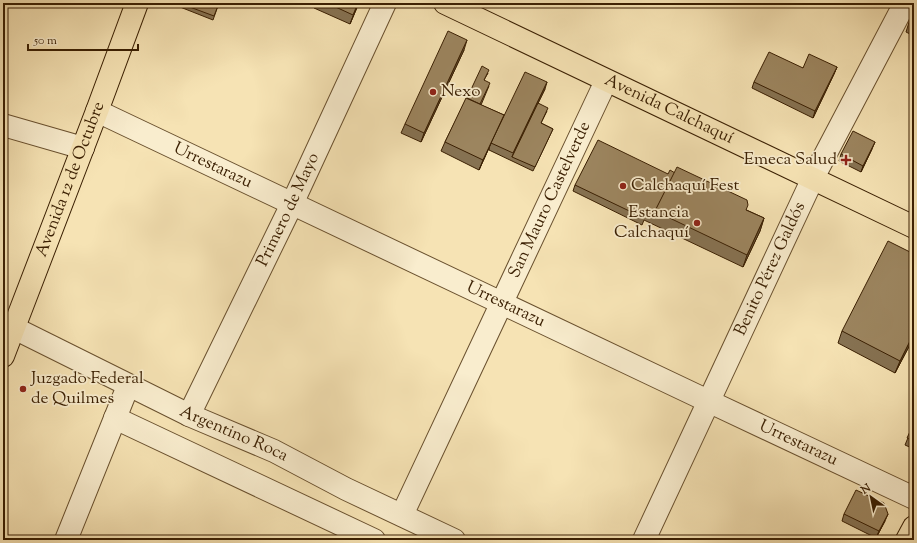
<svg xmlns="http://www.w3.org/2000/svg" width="917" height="543" viewBox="0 0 917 543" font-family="'Sorts Mill Goudy',serif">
  <rect width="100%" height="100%" fill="#f6e3b4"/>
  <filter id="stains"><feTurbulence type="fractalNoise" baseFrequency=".005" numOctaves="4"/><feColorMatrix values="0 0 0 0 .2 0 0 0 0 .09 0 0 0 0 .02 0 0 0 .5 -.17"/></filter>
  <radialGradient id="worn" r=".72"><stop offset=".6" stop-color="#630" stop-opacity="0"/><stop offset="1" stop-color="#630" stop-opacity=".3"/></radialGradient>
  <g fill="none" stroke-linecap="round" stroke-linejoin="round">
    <defs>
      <g id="minor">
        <path id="s1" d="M97,111l611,290 206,97"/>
        <polyline points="3,125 83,148"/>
        <path id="s2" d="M14,328l175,87 85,36 72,38 108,51"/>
        <path id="s3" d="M189,415l103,-211 93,-201"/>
        <polyline points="115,418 374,540"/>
        <path id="s4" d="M402,515l204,-434"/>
        <polyline points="66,540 128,386"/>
        <path id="s5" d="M644,540l169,-362 92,-175"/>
      </g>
      <g id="major">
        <path id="s6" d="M445,3c156,75 313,148 469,224"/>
        <path id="s7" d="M3,356l94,-245 40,-108"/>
        <polyline points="907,540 914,527"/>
      </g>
    </defs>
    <!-- minor casing -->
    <use href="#minor" stroke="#69502e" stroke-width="24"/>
    <!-- major casing -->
    <use href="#major" stroke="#3a1f02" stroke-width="24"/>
    <!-- minor -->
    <use href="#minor" stroke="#f9edce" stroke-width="22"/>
    <!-- major -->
    <use href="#major" stroke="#f6e3b4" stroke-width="22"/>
  </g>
  <!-- wall -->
  <g fill="#867252" stroke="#3a1f02">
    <polygon points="176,3 219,3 213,20 175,5"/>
    <polygon points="316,3 359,3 350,24 314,8"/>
    <polygon points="914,12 914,36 906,32 910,19"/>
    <polygon points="464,50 421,142 401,133 405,124"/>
    <polygon points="837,67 834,74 813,118 752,88 754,82 803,68"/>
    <polygon points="488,73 484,80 489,86 481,105 504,115 545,89 538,103 547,111 541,123 553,129 533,171 489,150 489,148 479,170 441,151 445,142 467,98"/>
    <polygon points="872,149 861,172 839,161 841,154"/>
    <polygon points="668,174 764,218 760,231 743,267 644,220 642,225 573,191 575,185"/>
    <polygon points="842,331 914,337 895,373 838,343"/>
    <polygon points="914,423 914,449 905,445"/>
    <polygon points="844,514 885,521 876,538 842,521"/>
  </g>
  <!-- shaded-wall -->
  <g fill="#6d5d42" stroke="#3a1f02">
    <polygon points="358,3 359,3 358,5 350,24"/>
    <polygon points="467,40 464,50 421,142 424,133"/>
    <polygon points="837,67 834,74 813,118 815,111"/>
    <polygon points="547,82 545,89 512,157"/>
    <polygon points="504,115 479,170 483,160"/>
    <polygon points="875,142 872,149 861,172 863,166"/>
    <polygon points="764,218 760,231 743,267 747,255"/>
    <polygon points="914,333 914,337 895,373 900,361"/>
    <polygon points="888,514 885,521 876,538 879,531"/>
  </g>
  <!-- building -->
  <g fill="#9c855f" stroke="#3a1f02">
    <polygon points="179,3 219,3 214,16"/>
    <polygon points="327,3 358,3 353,15"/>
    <polygon points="914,12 914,21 910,19"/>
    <polygon points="448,31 467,40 424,133 405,124"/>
    <polygon points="769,52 803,68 809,54 837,67 815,111 754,82"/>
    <polygon points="482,66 489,70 484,80 490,83 480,104 467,98"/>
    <polygon points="525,72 547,82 513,153 491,143"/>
    <polygon points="466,98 504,115 483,160 445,142"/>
    <polygon points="538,103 548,108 541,123 553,129 535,167 512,157"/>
    <polygon points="853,131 875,142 863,166 841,154"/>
    <polygon points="598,140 668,174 670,170 675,173 655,211 653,217 646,214 644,218 575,185"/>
    <polygon points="677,167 747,200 748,205 746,210 764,218 747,255 655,211"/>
    <polygon points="888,241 914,254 914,333 900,361 842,331"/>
    <polygon points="914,423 914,441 907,438"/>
    <polygon points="856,490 884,503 888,514 879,531 844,514"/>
  </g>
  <!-- markers -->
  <g fill="#8f2418" stroke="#f9edce" stroke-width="1.5">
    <circle cx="433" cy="92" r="4"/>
    <path d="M844 154h4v4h4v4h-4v4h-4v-4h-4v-4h4z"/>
    <circle cx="623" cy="186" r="4"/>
    <circle cx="697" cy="223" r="4"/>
    <circle cx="23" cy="389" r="4"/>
  </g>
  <g text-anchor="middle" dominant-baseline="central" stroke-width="3.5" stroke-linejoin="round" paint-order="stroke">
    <!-- poi labels -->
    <g font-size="17" fill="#3a1f02" stroke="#f9edce" text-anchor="start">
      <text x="441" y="92">Nexo</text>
      <text x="837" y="160" text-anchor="end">Emeca Salud</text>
      <text x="631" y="186">Calchaquí Fest</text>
      <text x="689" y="213" text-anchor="end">Estancia<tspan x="689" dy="20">Calchaquí</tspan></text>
      <text x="31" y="379">Juzgado Federal<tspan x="31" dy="20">de Quilmes</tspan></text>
    </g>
    <!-- street labels -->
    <g font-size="17" fill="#3a1f02" stroke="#f9edce">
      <text stroke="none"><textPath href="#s6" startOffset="248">Avenida Calchaquí</textPath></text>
      <text stroke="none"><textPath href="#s1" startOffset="128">Urrestarazu</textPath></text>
      <text stroke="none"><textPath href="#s7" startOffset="189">Avenida 12 de Octubre</textPath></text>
      <text stroke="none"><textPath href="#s4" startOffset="348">San Mauro Castelverde</textPath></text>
      <text stroke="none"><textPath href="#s3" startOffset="228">Primero de Mayo</textPath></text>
      <text stroke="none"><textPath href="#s5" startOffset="299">Benito Pérez Galdós</textPath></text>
      <text stroke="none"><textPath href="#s1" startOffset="452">Urrestarazu</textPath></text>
      <text stroke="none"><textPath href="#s2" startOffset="244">Argentino Roca</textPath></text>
      <text stroke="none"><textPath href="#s1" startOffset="776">Urrestarazu</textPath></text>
    </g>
  </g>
  <!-- margin -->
  <rect width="917" height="543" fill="none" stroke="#f6e3b4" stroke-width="16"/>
  <rect x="4" y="4" width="909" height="535" fill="none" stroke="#3a1f02" stroke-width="2"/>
  <rect x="8" y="8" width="901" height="527" fill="none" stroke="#3a1f02"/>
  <!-- north arrow -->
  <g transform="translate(871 497) rotate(327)" stroke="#f9edce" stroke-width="3" paint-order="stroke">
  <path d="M0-3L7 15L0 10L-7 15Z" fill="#3a1f02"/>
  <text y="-6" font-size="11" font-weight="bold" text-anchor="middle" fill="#3a1f02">N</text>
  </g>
  <!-- scale -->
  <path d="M28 44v6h110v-6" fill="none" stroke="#3a1f02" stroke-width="2"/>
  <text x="34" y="44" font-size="12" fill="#3a1f02" stroke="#f9edce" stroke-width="3" paint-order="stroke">50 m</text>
  <rect width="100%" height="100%" filter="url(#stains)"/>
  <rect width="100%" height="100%" fill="url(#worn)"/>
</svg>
